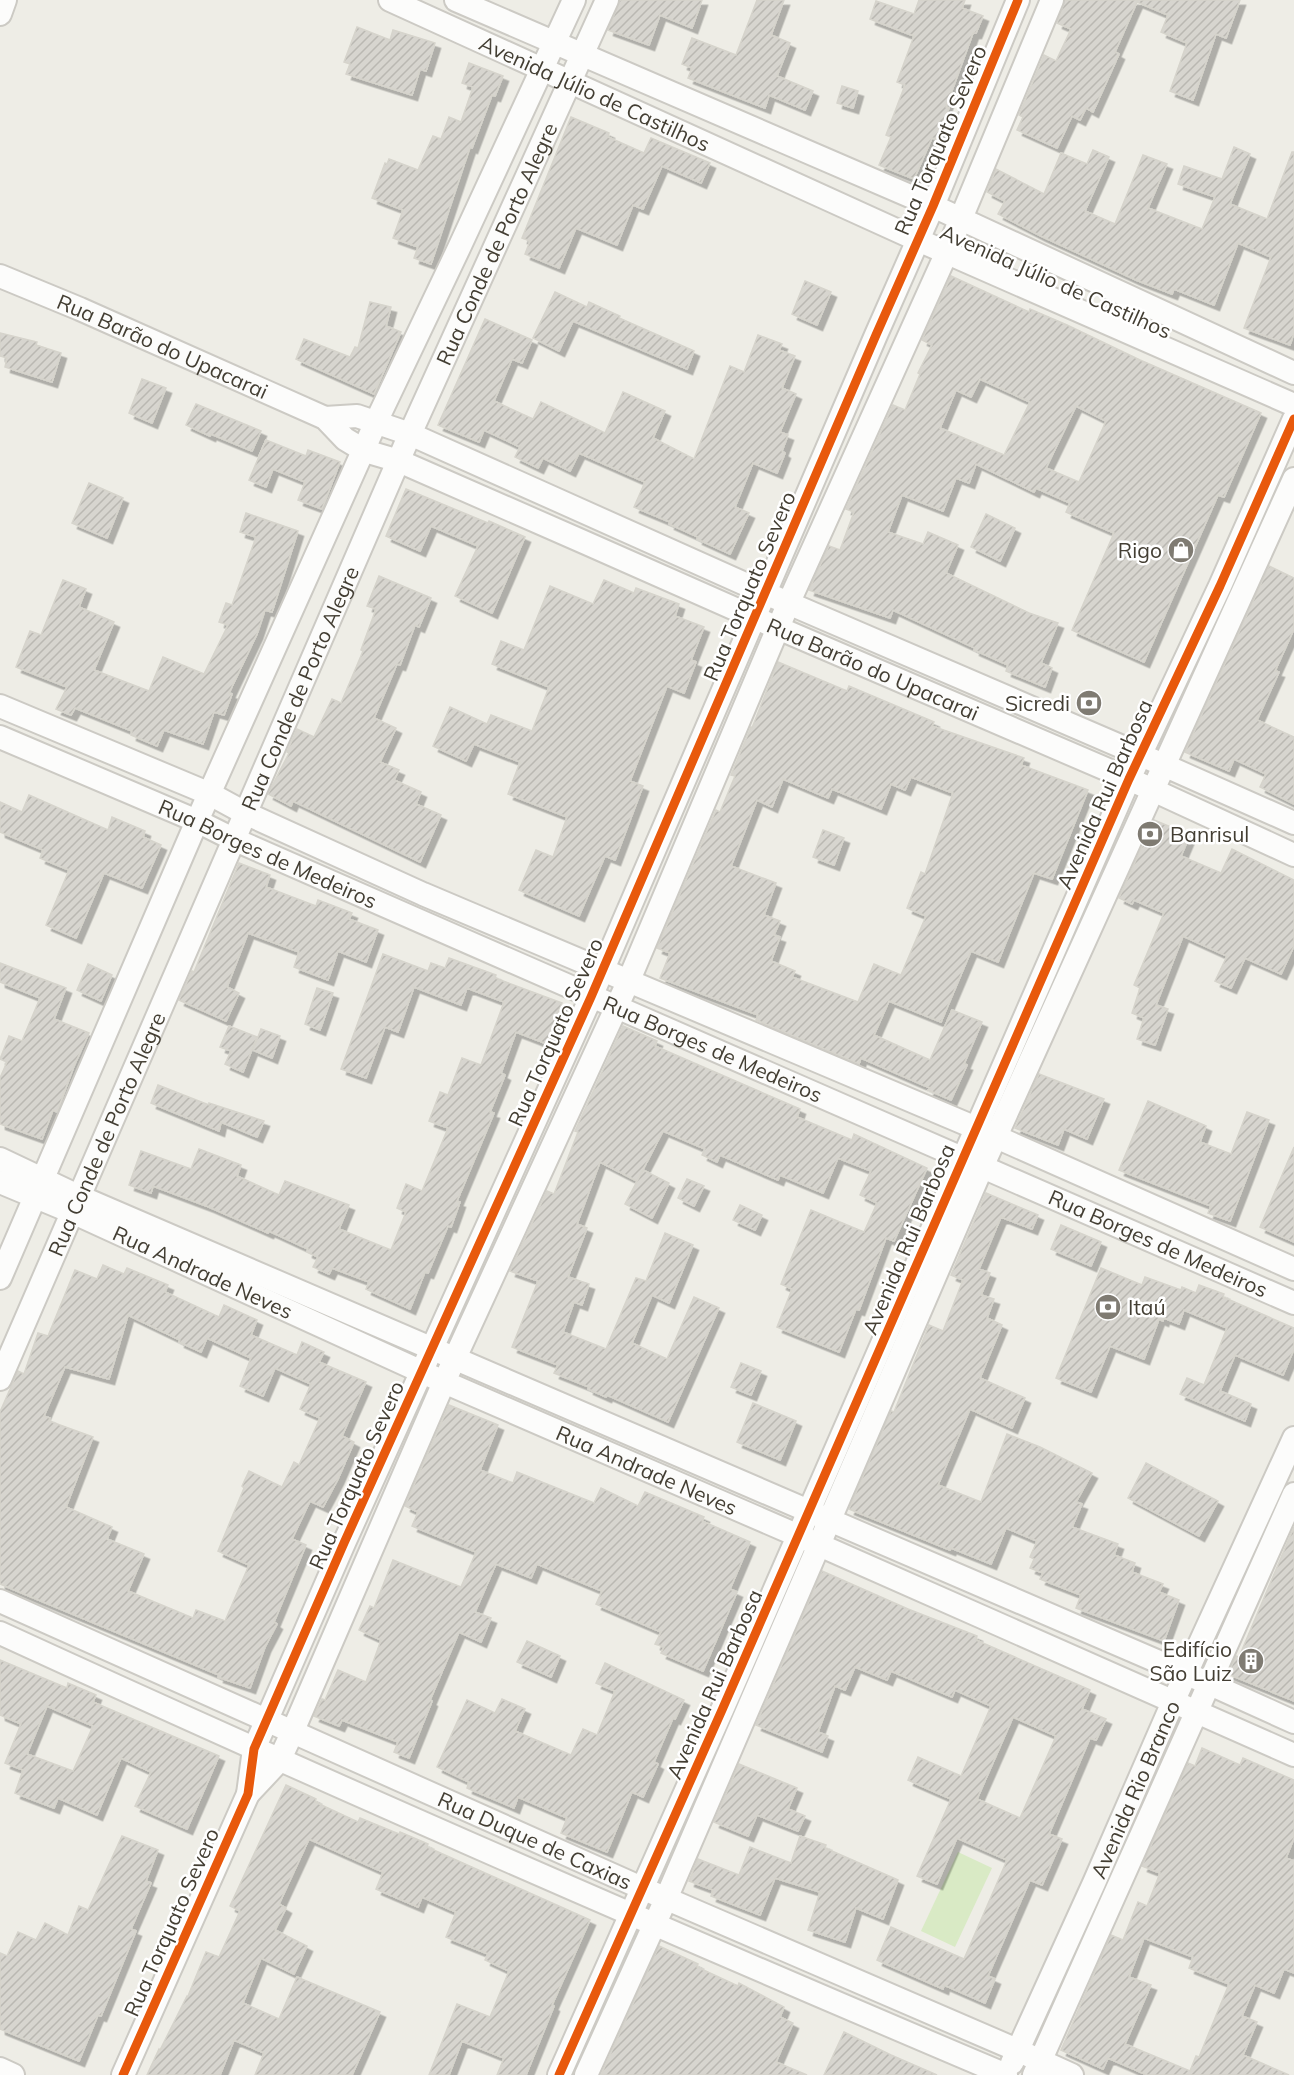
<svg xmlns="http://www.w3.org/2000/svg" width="1294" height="2075" viewBox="0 0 1294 2075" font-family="Mulish,sans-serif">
  <defs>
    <pattern id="building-hatch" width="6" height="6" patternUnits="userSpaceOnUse" patternTransform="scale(1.5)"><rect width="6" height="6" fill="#d7d5cf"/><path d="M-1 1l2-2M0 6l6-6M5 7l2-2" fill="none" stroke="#bab8b2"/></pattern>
    <filter id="shadow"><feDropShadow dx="5.5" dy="5.5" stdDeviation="0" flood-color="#0004"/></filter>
  </defs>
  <rect width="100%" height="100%" fill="#eeede6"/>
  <!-- pitch -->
  <polygon fill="#d9eac5" points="958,1852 992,1868 955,1947 921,1931"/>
  <!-- building -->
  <g fill="url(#building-hatch)" stroke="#d6d4cc" stroke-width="1.5" fill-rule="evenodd" filter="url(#shadow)">
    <polygon points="620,0 702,0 692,28 660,15 649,45 608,30"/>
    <polygon points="757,0 784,0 771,35 790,43 777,76 813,91 805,110 769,95 765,108 688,78 692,68 682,64 692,38 736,55"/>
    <polygon points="919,0 965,0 962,8 983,16 976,33 973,33 946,107 949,108 936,139 932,138 914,179 879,165 891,137 886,135 905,85 897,82 914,36 870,19 876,1 914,14"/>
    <polygon points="1065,0 1240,0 1226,38 1216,34 1193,100 1170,91 1187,43 1161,32 1168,15 1137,2 1115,52 1119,54 1093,112 1086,108 1080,120 1072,116 1057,148 1017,130 1023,117 1019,115 1044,55 1056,61 1071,29 1057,23"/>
    <polygon points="357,27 390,40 393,30 435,43 426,71 420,69 412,95 346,74 350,64 344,62"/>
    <polygon points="469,63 503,76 495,96 492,95 472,148 470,147 431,264 414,258 418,247 393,238 403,210 372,198 385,163 387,164 389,159 418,170 433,136 441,139 449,117 461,122 473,87 462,83"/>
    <polygon points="842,86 858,91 853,108 837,103"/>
    <polygon points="571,117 609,133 608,137 644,153 651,138 710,163 701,183 662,166 643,209 633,205 617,245 576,228 559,268 525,254 530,241 522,238"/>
    <polygon points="1234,147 1250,154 1230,204 1267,219 1292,152 1294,152 1294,333 1290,345 1244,328 1271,257 1238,243 1214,305 1174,289 1172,294 1136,280 1041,236 998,214 1005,201 987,192 996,169 1044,194 1061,153 1087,164 1093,150 1109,157 1085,211 1115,224 1143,155 1167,164 1148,208 1202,229 1215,197 1178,184 1184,166 1222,179"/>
    <path d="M951,276l78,36 1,-3 37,16 73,35 121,53 -37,84 -6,-2 -74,167 -72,-32 42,-97 -48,-21 4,-9 -34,-15 -2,4 -58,-28 -7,19 -13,-5 -13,33 -41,-16 -14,37 35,12 5,-12 30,13 -12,28 83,40 29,10 -17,40 11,5 -7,19 -39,-16 2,-6 -34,-15 1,-2 -82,-38 -3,8 -81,-28 20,-44 11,4 14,-38 -8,-3 47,-104 12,5 15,-36 -2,-1 14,-28 -10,-5zM980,379l50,23 -26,53 -64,-27 16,-38 15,7zM1076,406l30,15 -27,61 -33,-14z"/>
    <polygon points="805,281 831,292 817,325 792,314"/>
    <polygon points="555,292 587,307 589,302 620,316 619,318 694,351 687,369 573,321 559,351 533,338"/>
    <polygon points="370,302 391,307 386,326 401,332 374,394 296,359 304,339 350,357 355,347 358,348"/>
    <polygon points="485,319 532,340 522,363 512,359 494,401 533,419 541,402 605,433 623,392 665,411 653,438 694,459 730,366 744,372 758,335 782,344 779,350 795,356 782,388 796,394 780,432 788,435 782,451 785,453 777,473 753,463 735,507 749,513 730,554 697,539 698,537 669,524 670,522 634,507 645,482 579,453 570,471 543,458 538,468 515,457 520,447 484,430 479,442 438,425"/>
    <polygon points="0,333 37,342 36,345 61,353 52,382 5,367 7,358 0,356"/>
    <polygon points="142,379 166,388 152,423 129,413"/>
    <polygon points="196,404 261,431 252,451 211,434 210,436 186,425"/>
    <polygon points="266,440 306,456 308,450 340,462 322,509 298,500 305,482 273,469 266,487 249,480"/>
    <polygon points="89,483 123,498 107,538 72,523"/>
    <polygon points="406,489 488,523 489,521 525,537 492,613 455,596 478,546 431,526 420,551 386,536"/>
    <polygon points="246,513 298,531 272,612 265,610 257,634 229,693 232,694 224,715 214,712 203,744 164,730 157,746 131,735 132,731 75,708 71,715 56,709 67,687 16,667 30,631 41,635 63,580 86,589 79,607 114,622 94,670 149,691 163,657 204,674 228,625 219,622 226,603 232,605 256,537 240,532"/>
    <polygon points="986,514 1015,528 1000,561 971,547"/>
    <polygon points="1269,566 1294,578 1294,629 1275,671 1279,672 1257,720 1294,737 1294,804 1260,787 1266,774 1234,759 1229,771 1185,752"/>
    <polygon points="379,576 431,598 419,627 415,625 400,665 397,664 374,718 396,728 380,762 399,770 394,780 421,792 416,804 441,815 420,862 293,801 291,806 268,794 289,753 287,752 297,729 314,737 332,699 341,703 363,651 361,650 376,609 367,606"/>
    <polygon points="604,580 634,593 636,588 679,604 675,616 704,627 691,660 696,662 684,693 667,686 630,781 643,786 615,860 605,856 579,916 519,890 536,850 553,857 567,817 508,794 520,762 474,744 466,761 433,746 450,707 487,724 491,715 532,731 549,687 492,664 501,641 524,650 550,586 593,604"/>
    <path d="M778,662l69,29 2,-5 85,36 -2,4 92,32 -3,7 67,25 -36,89 -18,-6 -36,89 -27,-11 -30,71 -52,-21 -15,34 56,25 22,-50 30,12 -18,42 3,1 -16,35 -23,-10 2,-2 -69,-30 -2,6 -103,-44 2,-5 -98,-37 10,-25 -13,-5 59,-138 4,2 15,-36 -4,-1 20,-48 1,1zM911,777l42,16 -28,81 -4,-2 -14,36 19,8 -25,59 -27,-11 -16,38 -66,-25 3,-6 -24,-10 9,-24 -6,-2 6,-14 -16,-6 12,-32 -45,-17 26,-66 15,7 11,-28 45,19 4,-9 49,20 10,-25 14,6z"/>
    <polygon points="29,795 108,830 112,817 145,831 143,837 161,845 142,888 104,873 76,938 46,925 69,870 40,858 43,850 0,832 0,802 22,812"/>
    <polygon points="1154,820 1190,835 1181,856 1221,873 1232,849 1294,880 1294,946 1281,974 1245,958 1231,988 1215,981 1227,956 1183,936 1156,1005 1168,1009 1155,1045 1137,1039 1144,1018 1132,1013 1140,988 1134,985 1164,913 1134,900 1132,904 1119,898"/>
    <polygon points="823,830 844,838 834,865 813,857"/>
    <polygon points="239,863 270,875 266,887 316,906 318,900 352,913 349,919 378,930 366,962 338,951 328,980 294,967 299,952 248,933 227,987 239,993 226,1021 179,1000 192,971 194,972"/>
    <polygon points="383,954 428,971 431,963 445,968 449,958 496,975 495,978 562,1003 547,1044 516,1032 501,1073 505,1075 490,1112 494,1113 457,1201 460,1202 451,1227 448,1226 428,1273 425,1272 410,1309 366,1289 369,1282 332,1268 329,1274 313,1267 318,1257 307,1252 308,1249 269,1231 268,1233 209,1207 153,1186 151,1193 129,1185 141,1151 191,1169 199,1149 241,1165 237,1176 279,1195 285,1181 349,1205 339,1229 391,1250 406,1212 397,1208 406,1184 422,1191 448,1128 429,1121 440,1092 448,1095 462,1058 481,1065 504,1002 467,988 461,1005 414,987 398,1032 385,1027 366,1078 341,1069"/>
    <polygon points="0,963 66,988 54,1019 89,1033 74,1066 57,1112 53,1110 42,1139 0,1124 0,1078 7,1062 0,1059 9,1036 22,1041 40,998 0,982"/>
    <polygon points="88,964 112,975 101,1001 77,990"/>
    <polygon points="317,988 333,993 320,1030 305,1024"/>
    <polygon points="229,1026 257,1037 243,1072 225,1064 231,1051 220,1047"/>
    <polygon points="623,1026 657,1041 655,1046 800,1109 797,1117 852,1140 854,1134 927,1168 894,1241 886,1238 859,1310 856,1309 839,1352 777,1327 792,1289 781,1284 811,1210 864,1232 877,1203 860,1195 871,1171 838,1158 823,1193 780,1175 778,1180 720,1155 717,1162 702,1155 705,1149 663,1131 637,1181 600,1162 577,1224 587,1228 568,1277 589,1284 582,1305 574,1302 563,1332 606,1349 636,1278 646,1281 665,1233 693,1245 669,1303 652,1295 632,1343 667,1359 694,1297 719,1308 668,1422 607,1395 606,1397 588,1389 589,1387 554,1373 558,1365 512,1347 538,1281 510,1271 547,1191 554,1194 578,1132 575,1131"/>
    <polygon points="261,1029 280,1036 272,1058 253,1050"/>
    <polygon points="1039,1074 1104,1099 1087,1139 1064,1129 1058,1145 1015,1128"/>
    <polygon points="158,1085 209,1105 209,1103 264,1121 257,1137 221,1122 219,1131 151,1103"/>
    <polygon points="1148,1101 1206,1126 1200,1142 1231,1154 1247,1112 1269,1120 1230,1221 1208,1213 1211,1206 1119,1170"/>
    <polygon points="1294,1147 1294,1242 1260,1227"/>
    <polygon points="643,1170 669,1183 652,1218 625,1204"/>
    <polygon points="687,1179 704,1186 694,1206 678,1198"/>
    <polygon points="986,1193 1038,1215 1032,1229 1001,1217 979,1269 990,1273 981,1295 994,1299 987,1318 1002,1325 980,1378 1025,1398 1012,1428 970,1409 938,1485 981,1502 1007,1434 1040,1447 1092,1473 1076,1502 1082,1504 1072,1527 1118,1544 1114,1555 1135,1563 1132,1572 1163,1584 1159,1592 1179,1600 1164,1641 1076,1608 1081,1595 1040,1579 1043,1573 1030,1568 1034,1559 1030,1557 1037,1541 1006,1528 991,1564 951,1548 950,1550 849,1509 891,1411 894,1412 929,1325 943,1331 963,1280 951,1275"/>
    <polygon points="740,1205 762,1215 755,1230 733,1220"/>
    <polygon points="1061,1225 1101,1242 1091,1266 1051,1249"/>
    <path d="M103,1265l21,9 3,-6 41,17 -3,7 54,25 5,-12 33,15 -6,15 46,20 5,-13 22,10 -5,10 47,20 -24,54 12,6 -16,37 -15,28 -13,-6 -18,38 14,6 -32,77 3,2 -12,23 -15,41 -32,-11 1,-2 -219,-91v-172l18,-41 6,3 14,-41 10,3 27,-66 22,9zM128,1315l52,25 -1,2 22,10 6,-14 44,20 -11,28 23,10 12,-28 36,16 -11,25 20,9 -21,47 -5,-3 -12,25 -33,-16 -7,15 2,2 -26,63 31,14 -24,56 -29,-11 -3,8 -65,-27 16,-37 -37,-15 5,-12 -46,-20 27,-70 -44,-16 1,-3 -6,-2 21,-49 44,12z"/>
    <polygon points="1101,1268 1142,1285 1145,1277 1181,1290 1182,1287 1196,1293 1199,1285 1224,1294 1223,1297 1294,1328 1294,1349 1283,1375 1235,1355 1220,1391 1251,1404 1245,1421 1180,1394 1187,1378 1204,1385 1227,1328 1184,1310 1179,1324 1164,1318 1163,1321 1159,1319 1144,1359 1110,1346 1091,1392 1056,1378"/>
    <polygon points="741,1363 761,1371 751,1395 731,1387"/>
    <polygon points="753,1403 796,1421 780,1460 737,1442"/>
    <polygon points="449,1405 498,1425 480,1470 513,1483 517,1472 594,1503 601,1488 638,1506 645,1492 704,1517 702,1521 750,1542 730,1589 737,1592 703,1671 661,1653 664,1647 655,1644 661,1632 596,1604 602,1591 537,1564 531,1578 496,1564 475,1612 491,1618 481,1642 459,1632 430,1700 432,1701 409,1758 394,1752 398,1742 342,1720 339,1726 314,1716 322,1699 325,1700 338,1670 366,1682 381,1640 359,1630 370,1606 374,1608 393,1560 461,1587 476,1552 412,1526 418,1512 405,1506"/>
    <polygon points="1146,1463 1218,1501 1199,1536 1128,1498"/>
    <polygon points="1294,1527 1294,1701 1228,1674 1236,1656 1239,1657"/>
    <path d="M822,1571l86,38 69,27 -1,4 114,50 -8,19 24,10 -10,21 -6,-2 -41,96 13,5 -20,46 -12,-5 -42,96 7,3 -10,24 -41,-18 -1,4 -66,-29 14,-33 73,32 43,-99 -50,-22 -20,46 -20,-8 34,-77 -43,-19 10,-23 43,19 30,-70 -36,-16 -3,7 -61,-26 -4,9 -32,-13 -10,23 -10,-4 -17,46 10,4 -6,16 -66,-27zM1013,1717l43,19 -36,82 -43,-19z"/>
    <polygon points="527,1641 560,1656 551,1677 517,1662"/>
    <path d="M0,1660l67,28 1,-5 28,12 -3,7 126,54 -32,73 -52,-23 16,-34 -30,-14 -24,57 -39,-17 -4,10 -39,-15 8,-23 -18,-7 16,-39 -21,-9zM47,1706l46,20 -20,45 -46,-17z"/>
    <polygon points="605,1663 684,1700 675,1719 673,1718 654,1762 658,1764 643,1797 632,1792 607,1852 561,1833 567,1818 518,1797 514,1808 505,1804 467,1788 469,1782 437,1767 467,1700 495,1713 502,1699 525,1709 515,1731 571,1755 583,1729 597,1735 615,1691 596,1683"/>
    <path d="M1202,1748l38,17 3,-7 51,22v58l-8,20 8,3v112l-10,-4 -10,24 -19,-8 -13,31 15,6 -14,33 46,20h-142l-39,-17 -5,11 -42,-19 50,-115 12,5 15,-38 9,4 13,-33 -18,-7 46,-103 7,3zM1144,1938l49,19 -4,11 40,16 -30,73 -3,-1 -6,15 -65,-27 26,-59 -22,-8z"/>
    <polygon points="739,1764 797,1788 788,1809 805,1816 798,1831 757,1815 748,1836 714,1822"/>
    <polygon points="286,1785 316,1799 315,1802 358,1822 360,1818 399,1834 400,1832 428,1844 427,1847 590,1920 552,2005 554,2006 526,2075 497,2075 504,2058 462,2041 449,2075 429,2075 457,2004 490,2017 509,1971 485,1960 488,1954 446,1937 456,1912 422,1897 418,1907 376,1889 383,1872 309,1839 279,1904 286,1908 275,1930 307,1946 294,1974 261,1958 243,2003 279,2019 297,1977 380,2012 352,2075 255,2075 264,2053 234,2040 220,2075 147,2075 159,2049 160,2050 187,1996 188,1996 206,1952 219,1957 240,1911 230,1906"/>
    <polygon points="122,1836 158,1850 146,1881 151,1883 131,1929 136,1931 101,2016 98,2015 79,2061 0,2029 0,1953 7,1956 18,1932 36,1940 45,1923 68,1935 79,1906 88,1910"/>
    <polygon points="800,1836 826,1845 825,1848 898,1880 883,1919 856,1908 845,1942 808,1930 820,1892 775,1878 760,1915 711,1896 713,1890 689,1881 698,1859 739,1875 750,1847 791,1863"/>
    <polygon points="659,1946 698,1964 697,1967 738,1986 739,1983 784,2007 780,2017 793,2023 776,2062 807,2075 601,2075"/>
    <polygon points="844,2032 891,2055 937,2075 824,2075"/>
  </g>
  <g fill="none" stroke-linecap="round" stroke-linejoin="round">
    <defs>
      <g id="minor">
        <path id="s1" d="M390,0l528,240 376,165"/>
        <polyline points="456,0 933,206 1294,373"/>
        <polyline points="0,14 5,0"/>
        <path id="s2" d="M0,276l80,33 245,109 20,21 20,12 34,10 187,82 192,85 351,151 165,76"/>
        <polyline points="325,418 357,416 410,434 765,593 1141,755 1294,823"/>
        <polyline points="0,706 210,794 245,813 423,894 976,1128 1294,1269"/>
        <path id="s3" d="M0,737l197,84 36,18c353,156 708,307 1061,464"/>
        <polyline points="0,1159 78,1196 1210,1684 1294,1722"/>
        <path id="s4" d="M0,1182l72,30 372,170 355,154 495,219"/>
        <polyline points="0,1278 197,821 376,422 459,248 574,0"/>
        <path id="s5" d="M0,1379l410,-945 197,-434"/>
        <path id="s6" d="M0,1601l644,288 373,161 55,25"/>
        <path d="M0,1633c333,153 669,299 1006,442"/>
        <polyline points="248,1794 279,1761 292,1733 444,1382 629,980 789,602 947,252 1052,0"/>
        <path id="s7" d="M1012,2063l82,-180 79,-181 121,-264"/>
        <polyline points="0,2069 13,2075"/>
        <polyline points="123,2075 248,1794 254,1749 344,1543 591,997 876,335 933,206 1018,0"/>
        <polyline points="559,2075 722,1710 1129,779 1220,586 1294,419"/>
        <polyline points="586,2075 666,1899 983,1165 1294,479"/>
        <polyline points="1034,2075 1294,1494"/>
      </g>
    </defs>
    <!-- minor casing -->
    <use href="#minor" stroke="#cccac4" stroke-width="26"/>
    <!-- minor -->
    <use href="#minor" stroke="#fcfcfb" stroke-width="22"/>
    <defs>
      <g id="cycleway">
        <polyline points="123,2075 248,1794 254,1749 344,1543 591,997 876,335 933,206 1018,0"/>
        <polyline points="559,2075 722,1710 1129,779 1220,586 1294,419"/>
      </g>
    </defs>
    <!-- cycleway casing -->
    <use href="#cycleway" stroke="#fff" stroke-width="13"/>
    <!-- cycleway -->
    <use href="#cycleway" stroke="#e8590c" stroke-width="9"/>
  </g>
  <!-- icons -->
  <defs>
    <symbol id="shop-disc" viewBox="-11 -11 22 22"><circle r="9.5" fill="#7f7b72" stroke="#fff"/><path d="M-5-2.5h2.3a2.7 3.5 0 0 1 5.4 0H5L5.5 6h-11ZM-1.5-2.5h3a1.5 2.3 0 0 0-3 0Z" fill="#fff"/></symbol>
    <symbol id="bank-disc" viewBox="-11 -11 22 22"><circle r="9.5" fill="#7f7b72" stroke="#fff"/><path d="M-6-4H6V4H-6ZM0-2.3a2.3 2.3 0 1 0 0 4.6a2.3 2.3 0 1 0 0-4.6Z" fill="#fff"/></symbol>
    <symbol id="building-disc" viewBox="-11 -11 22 22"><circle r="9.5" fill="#7f7b72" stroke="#fff"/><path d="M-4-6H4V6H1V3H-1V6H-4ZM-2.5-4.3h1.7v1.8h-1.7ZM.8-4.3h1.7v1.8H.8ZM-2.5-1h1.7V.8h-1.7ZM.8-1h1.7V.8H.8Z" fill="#fff"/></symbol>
  </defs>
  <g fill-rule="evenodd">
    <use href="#shop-disc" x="1166" y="535" width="30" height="30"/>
    <use href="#bank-disc" x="1074" y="688" width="30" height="30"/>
    <use href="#bank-disc" x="1135" y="819" width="30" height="30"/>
    <use href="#bank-disc" x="1093" y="1292" width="30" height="30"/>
    <use href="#building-disc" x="1236" y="1646" width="30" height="30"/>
  </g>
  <g text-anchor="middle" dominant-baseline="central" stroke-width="5" stroke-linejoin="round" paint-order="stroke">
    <!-- street labels -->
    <g font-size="21" fill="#433e33" stroke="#fff">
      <text stroke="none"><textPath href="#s1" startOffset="225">Avenida Júlio de Castilhos</textPath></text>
      <text transform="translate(940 140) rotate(-67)">Rua Torquato Severo</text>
      <text stroke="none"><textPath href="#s5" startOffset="1239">Rua Conde de Porto Alegre</textPath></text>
      <text transform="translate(1056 281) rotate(24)">Avenida Júlio de Castilhos</text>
      <text stroke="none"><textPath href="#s2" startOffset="177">Rua Barão do Upacarai</textPath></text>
      <text transform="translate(749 586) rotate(-67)">Rua Torquato Severo</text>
      <text stroke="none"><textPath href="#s2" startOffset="960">Rua Barão do Upacarai</textPath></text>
      <text stroke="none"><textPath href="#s5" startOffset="753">Rua Conde de Porto Alegre</textPath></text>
      <text transform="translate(1104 794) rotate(-66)">Avenida Rui Barbosa</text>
      <text stroke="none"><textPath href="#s3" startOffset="292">Rua Borges de Medeiros</textPath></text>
      <text transform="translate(555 1032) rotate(-66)">Rua Torquato Severo</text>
      <text stroke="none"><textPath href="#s3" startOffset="778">Rua Borges de Medeiros</textPath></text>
      <text stroke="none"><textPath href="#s5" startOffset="267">Rua Conde de Porto Alegre</textPath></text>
      <text transform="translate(908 1239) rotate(-67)">Avenida Rui Barbosa</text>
      <text stroke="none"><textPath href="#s3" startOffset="1264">Rua Borges de Medeiros</textPath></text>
      <text stroke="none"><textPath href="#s4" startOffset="222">Rua Andrade Neves</textPath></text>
      <text stroke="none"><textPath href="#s4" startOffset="708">Rua Andrade Neves</textPath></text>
      <text transform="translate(356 1475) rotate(-66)">Rua Torquato Severo</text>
      <text transform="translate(714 1684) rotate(-66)">Avenida Rui Barbosa</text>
      <text stroke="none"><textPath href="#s7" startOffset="300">Avenida Rio Branco</textPath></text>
      <text stroke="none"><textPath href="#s6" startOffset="586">Rua Duque de Caxias</textPath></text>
      <text transform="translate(171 1922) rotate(-66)">Rua Torquato Severo</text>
    </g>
    <!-- poi labels -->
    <g font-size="21" fill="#433e33" stroke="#fff" text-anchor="end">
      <text x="1162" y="550">Rigo</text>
      <text x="1070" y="703">Sicredi</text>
      <text x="1170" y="834" text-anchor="start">Banrisul</text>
      <text x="1128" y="1307" text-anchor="start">Itaú</text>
      <text x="1232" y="1649">Edifício<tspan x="1232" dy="24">São Luiz</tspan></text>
    </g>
  </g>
</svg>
